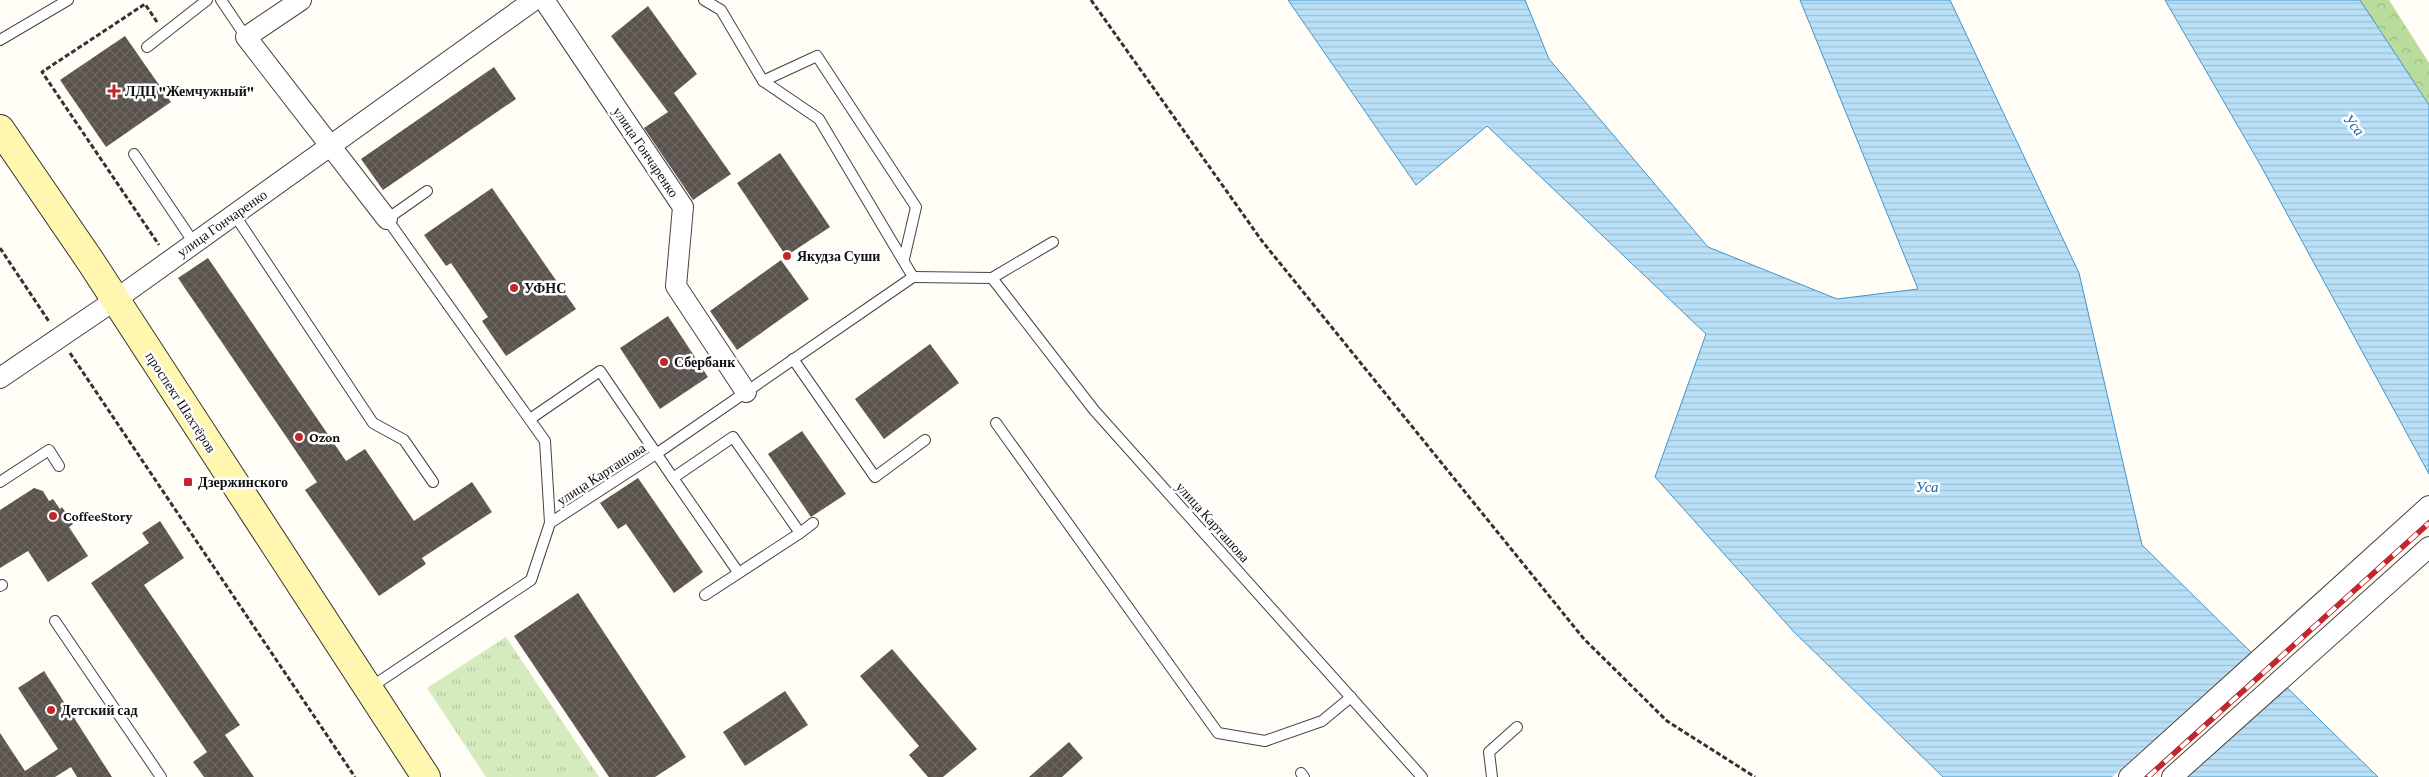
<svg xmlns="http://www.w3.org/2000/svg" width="2429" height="777" viewBox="0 0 2429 777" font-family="'Crimson Pro',serif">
  <defs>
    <pattern id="grass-tufts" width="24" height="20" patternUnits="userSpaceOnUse" patternTransform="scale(1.25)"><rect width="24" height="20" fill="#d5ebbd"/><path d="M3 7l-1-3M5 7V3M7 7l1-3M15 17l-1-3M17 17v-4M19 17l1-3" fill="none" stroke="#b6c8a1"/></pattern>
    <pattern id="forest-crowns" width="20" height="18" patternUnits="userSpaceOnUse" patternTransform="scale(1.25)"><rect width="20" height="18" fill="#b9dc9c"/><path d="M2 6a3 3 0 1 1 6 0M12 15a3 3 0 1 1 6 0" fill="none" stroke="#9ebc85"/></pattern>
    <pattern id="water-rules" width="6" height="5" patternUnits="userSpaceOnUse" patternTransform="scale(1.25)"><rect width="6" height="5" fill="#b9e0f7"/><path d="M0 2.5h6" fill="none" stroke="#9ebfd3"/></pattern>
    <pattern id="building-cross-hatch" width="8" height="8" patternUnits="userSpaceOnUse" patternTransform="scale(1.25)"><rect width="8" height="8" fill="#5a524d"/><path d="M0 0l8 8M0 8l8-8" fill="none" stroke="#6d6662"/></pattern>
  </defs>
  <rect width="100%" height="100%" fill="#fffdf5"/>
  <!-- grass -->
  <polygon fill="url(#grass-tufts)" points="506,637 599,777 486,777 427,688"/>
  <!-- forest -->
  <polygon fill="url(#forest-crowns)" points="2360,0 2389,0 2429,63 2429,105"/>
  <!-- water -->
  <g fill="url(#water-rules)" stroke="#3f96cf">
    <polygon points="1288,0 1525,0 1549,59 1708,247 1837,299 1918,289 1800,0 1950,0 2079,273 2142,545 2378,777 1943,777 1794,632 1655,477 1706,334 1487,126 1416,185"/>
    <polygon points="2165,0 2360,0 2429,105 2429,474 2261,166"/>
  </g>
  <!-- pier -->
  <polygon fill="#fffdf5" points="2253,650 2288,685 2185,777 2112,777"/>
  <!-- building -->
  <g fill="url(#building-cross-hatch)">
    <polygon points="648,6 697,74 674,93 731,174 693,200 644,128 668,112 611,36"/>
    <polygon points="125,36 171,102 106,147 60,80"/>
    <polygon points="494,67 516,99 383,190 361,159"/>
    <polygon points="780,153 830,227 786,256 737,183"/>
    <polygon points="492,188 576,309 506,356 482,321 488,317 451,263 446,266 424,235"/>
    <polygon points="208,258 346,461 365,449 414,521 472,482 492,512 422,558 426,564 379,596 305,490 317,482 178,278"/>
    <polygon points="781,260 809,299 737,350 710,311"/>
    <polygon points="668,316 708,377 660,409 620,348"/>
    <polygon points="930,344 959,383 884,439 855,399"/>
    <polygon points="802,431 846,494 811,517 768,454"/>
    <polygon points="638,478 703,572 674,593 626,524 618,529 600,503"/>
    <polygon points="34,488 43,491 49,501 53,499 60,509 62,507 73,524 69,527 88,556 48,582 28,551 0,568 0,510"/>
    <polygon points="160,521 184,558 144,585 240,725 225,735 254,777 204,777 193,762 207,752 91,583 149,543 142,533"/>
    <polygon points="578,593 686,757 655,777 609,777 514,636"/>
    <polygon points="892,649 977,749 943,777 928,777 909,755 919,746 860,676"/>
    <polygon points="44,671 112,777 77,777 71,767 55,777 0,777 0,733 25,771 58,749 18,688"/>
    <polygon points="785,691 808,725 745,766 723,732"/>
    <polygon points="1069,742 1083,758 1062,777 1029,777"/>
  </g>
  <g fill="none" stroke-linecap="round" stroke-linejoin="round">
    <defs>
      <g id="service">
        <polyline points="221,0 246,37"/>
        <polyline points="0,40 68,0"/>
        <polyline points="147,47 207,0"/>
        <polyline points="763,81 817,56 916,207 904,259"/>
        <polyline points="134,154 194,243"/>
        <polyline points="427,191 387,219 545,441 550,523"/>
        <polyline points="234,214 373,423 404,440 433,482"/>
        <polyline points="913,277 992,278 1053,242"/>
        <polyline points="992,278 1094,410 1422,777"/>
        <polyline points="793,359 875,477 925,440"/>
        <polyline points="530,419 600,371 673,478 733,437 800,533 813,523"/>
        <polyline points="996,423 1218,733 1265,741 1322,721 1351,697"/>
        <polyline points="673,478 738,572"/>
        <polyline points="0,482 49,450 59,466"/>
        <polyline points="0,586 2,585"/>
        <polyline points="705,595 800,533"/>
        <polyline points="55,621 161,777"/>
        <polyline points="368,689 531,580 550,523 656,454 913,277 819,119 763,81 721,10 704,0"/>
        <polyline points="1301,773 1304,777"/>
        <polyline points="1492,777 1489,752 1517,727"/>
      </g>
      <g id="minor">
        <polyline points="301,0 246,37 387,219"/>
        <polyline points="544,0 683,207 676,286 746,392"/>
        <polyline points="0,378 115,300 534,0"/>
        <polyline points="2129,777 2429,506"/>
        <polyline points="2172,777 2429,547"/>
      </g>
      <polyline id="secondary" points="0,129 91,262 426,777"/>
    </defs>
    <!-- service casing -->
    <use href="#service" stroke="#444" stroke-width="12"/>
    <!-- minor casing -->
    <use href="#minor" stroke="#444" stroke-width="22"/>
    <!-- secondary casing -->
    <use href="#secondary" stroke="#333" stroke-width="30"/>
    <!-- path -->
    <g stroke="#333" stroke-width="3" stroke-dasharray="5 2.5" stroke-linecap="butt">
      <polyline points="1091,0 1262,241 1584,639 1667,721 1755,777"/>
      <polyline points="157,22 145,4 42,72 159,245"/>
      <polyline points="0,248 50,323"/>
      <polyline points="70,353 355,777"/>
    </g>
    <!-- service -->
    <use href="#service" stroke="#fff" stroke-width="10"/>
    <!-- minor -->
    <use href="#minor" stroke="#fff" stroke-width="20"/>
    <!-- secondary -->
    <use href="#secondary" stroke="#fff6b0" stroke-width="28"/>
    <defs>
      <polyline id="rail" points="2148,777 2429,523"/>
    </defs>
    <!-- rail casing -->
    <use href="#rail" stroke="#c4262e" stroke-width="5.5"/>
    <!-- rail -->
    <use href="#rail" stroke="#fff" stroke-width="4" stroke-dasharray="11" stroke-linecap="butt"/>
  </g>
  <!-- markers -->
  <g fill="#c4262e" stroke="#fff" stroke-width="2">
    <path d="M111.5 83.5h5v5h5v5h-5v5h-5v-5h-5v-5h5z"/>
    <circle cx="787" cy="256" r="5"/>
    <circle cx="514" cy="288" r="5"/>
    <circle cx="664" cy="362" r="5"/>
    <circle cx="299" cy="437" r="5"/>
    <rect x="183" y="477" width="10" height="10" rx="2.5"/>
    <circle cx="53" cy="516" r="5"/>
    <circle cx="51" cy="710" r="5"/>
  </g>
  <g text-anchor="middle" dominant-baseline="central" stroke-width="5" stroke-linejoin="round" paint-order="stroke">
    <!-- poi labels -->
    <g font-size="14" font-weight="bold" fill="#111" stroke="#fff" text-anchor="start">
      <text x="125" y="91">ЛДЦ "Жемчужный"</text>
      <text x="797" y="256">Якудза Суши</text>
      <text x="524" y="288">УФНС</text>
      <text x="674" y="362">Сбербанк</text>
      <text x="309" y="437">Ozon</text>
      <text x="198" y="482">Дзержинского</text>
      <text x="63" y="516">CoffeeStory</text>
      <text x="61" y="710">Детский сад</text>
    </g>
    <!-- street labels -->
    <g font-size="14" fill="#111" stroke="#fff">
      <text transform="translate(646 152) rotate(56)">улица Гончаренко</text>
      <text transform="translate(222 223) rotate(-35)">улица Гончаренко</text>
      <text transform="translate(181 402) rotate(57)">проспект Шахтёров</text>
      <text transform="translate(601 474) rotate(-33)">улица Карташова</text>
      <text transform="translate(1213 522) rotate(48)">улица Карташова</text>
    </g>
    <!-- water labels -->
    <g font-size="15" font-style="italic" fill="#1768a6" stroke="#fff">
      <text transform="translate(2354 125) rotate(50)">Уса</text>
      <text x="1927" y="487">Уса</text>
    </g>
  </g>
</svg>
